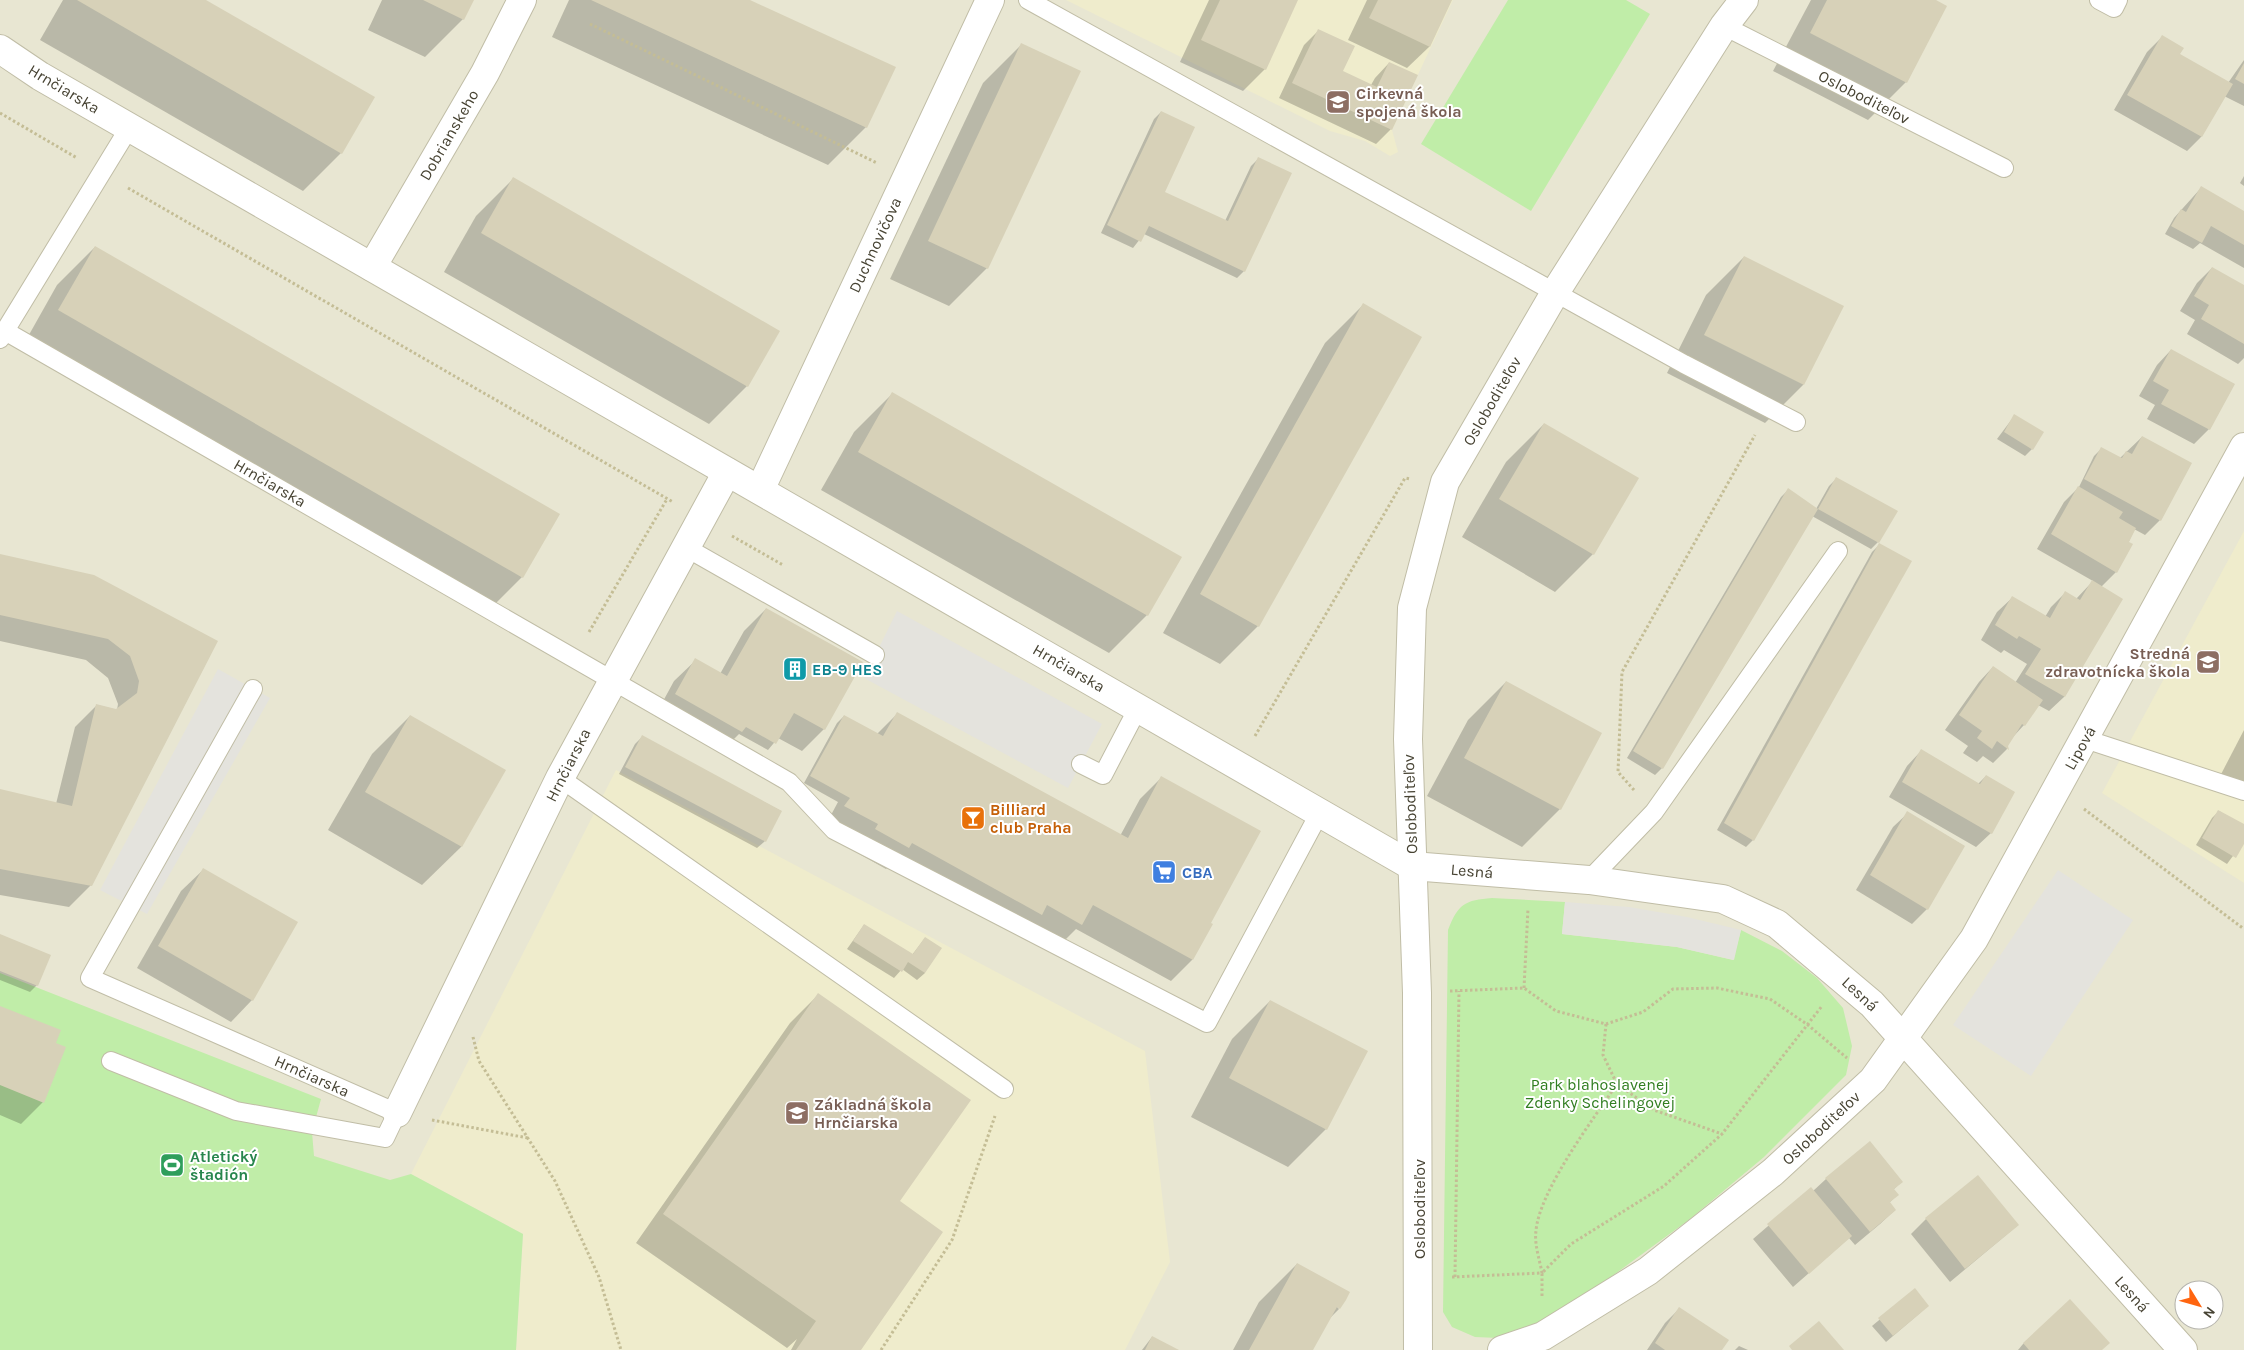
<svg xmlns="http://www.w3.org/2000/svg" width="2244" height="1350" viewBox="0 0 2244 1350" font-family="Karla,sans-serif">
  <rect width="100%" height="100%" fill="#f4f2e4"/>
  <!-- residential -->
  <path fill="#e8e6d2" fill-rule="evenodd" d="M0,0h2244v1350h-2244zM2184,1290h30v30h-30z"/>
  <!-- education -->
  <g fill="#efeccc">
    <polygon points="1066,0 1453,0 1392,130 1398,152 1390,156 1365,141 1330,131"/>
    <polygon points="2244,531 2244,883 2102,793"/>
    <polygon points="616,770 1145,1051 1170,1262 1125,1350 516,1350 523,1234 411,1174"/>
  </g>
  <!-- green -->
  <g fill="#c0eda8">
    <polygon points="1508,0 1626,0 1650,14 1531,211 1421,144"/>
    <path d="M1492,898l73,4 -3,32 115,13 56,13 8,-30 41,21 35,27 26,30 9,38 -6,29 -82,82 -74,62 -101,74 -57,34 -33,11 -24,-1 -23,-10 -9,-15 5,-382c10,-26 17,-30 44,-32z"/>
    <polygon points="0,973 321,1099 312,1132 314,1156 390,1180 411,1174 523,1234 516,1350 0,1350"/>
  </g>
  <!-- parking -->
  <g fill="#e4e3dd">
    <polygon points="897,611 1102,724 1068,788 864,678"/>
    <polygon points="218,669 270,698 147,914 100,890"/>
    <polygon points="2058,870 2133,920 2031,1076 1953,1025"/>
    <polygon points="1565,902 1629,907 1687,917 1741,930 1734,960 1677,947 1562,934"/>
  </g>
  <!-- shadow -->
  <g fill="#0003">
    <polygon points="63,0 204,0 341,153 303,191 40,40"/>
    <polygon points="382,0 473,0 463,19 425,57 368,30"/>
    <polygon points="569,0 747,0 866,127 828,165 552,37"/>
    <polygon points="1209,0 1297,0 1265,69 1243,91 1180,62"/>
    <polygon points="1367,0 1451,0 1429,47 1407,68 1348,40"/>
    <polygon points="1811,0 1933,0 1906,82 1868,120 1773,71"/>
    <polygon points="1319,30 1341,71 1371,85 1375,78 1389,63 1391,129 1376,144 1279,98 1304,45"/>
    <polygon points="2162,37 2179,55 2228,83 2244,60 2244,106 2224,96 2201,137 2187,151 2114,110 2147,52"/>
    <polygon points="1021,45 987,268 949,306 890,279 983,83"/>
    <polygon points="1161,112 1164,193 1225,221 1251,166 1258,159 1244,271 1237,278 1144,234 1133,248 1101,233 1154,119"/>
    <polygon points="2244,176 2244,186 2240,183"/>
    <polygon points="514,178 747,386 709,424 444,272 476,216"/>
    <polygon points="2201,188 2244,212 2244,268 2200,243 2193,249 2165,234 2174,218"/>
    <polygon points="95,247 522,577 484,615 21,349 57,285"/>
    <polygon points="1744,257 1842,307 1803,385 1765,423 1667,373 1706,295"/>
    <polygon points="2212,268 2244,287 2244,358 2238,364 2187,334 2195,320 2180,311 2197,283"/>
    <polygon points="1363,305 1420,337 1258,626 1220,664 1163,633 1325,343"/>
    <polygon points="2171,350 2209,429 2194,444 2147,419 2155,405 2139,396 2157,365"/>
    <polygon points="892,394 1180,557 1147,615 1109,653 821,490 854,432"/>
    <polygon points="2015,415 2032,449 2025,456 1997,439"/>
    <polygon points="1544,424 1593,554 1555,592 1462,537 1506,462"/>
    <polygon points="2142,437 2160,520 2145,535 2134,529 2116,572 2101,587 2121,599 2064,697 2049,711 2038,705 2024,725 2012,738 2006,745 2007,749 1993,763 1983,756 1977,762 1963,753 1968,746 1945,730 1979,682 1993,667 2015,683 2027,664 2004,650 2001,653 1981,640 1997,612 2012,598 2045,617 2051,607 2065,593 2076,599 2093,581 2037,549 2064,502 2079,487 2094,456 2101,449 2119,459"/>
    <polygon points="1836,479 1878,542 1871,549 1812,516 1662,768 1655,775 1627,758 1781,497 1788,490 1816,509 1829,486"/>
    <polygon points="1879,545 1753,840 1746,847 1717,830 1872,552"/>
    <polygon points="0,556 216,641 91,885 69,907 0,895 0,790 56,804 75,727 97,705 117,710 118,704 108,678 86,660 0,641"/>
    <polygon points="766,609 861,662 824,729 802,751 778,738 768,750 739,734 720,753 655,716 674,681 696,660 720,674 744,631"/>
    <polygon points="1506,682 1560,809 1522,847 1427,796 1468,720"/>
    <polygon points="897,714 1120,836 1140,799 1162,777 1209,923 1192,960 1171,981 1076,929 1059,946 890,865 886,869 854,851 857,846 824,828 838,802 804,783 837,723 844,716 877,734"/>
    <polygon points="410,716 504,771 461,847 422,885 328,830 372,754"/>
    <polygon points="2244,730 2244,793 2218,780"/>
    <polygon points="642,737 781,811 765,841 757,848 619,774 635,744"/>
    <polygon points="1921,751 1978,784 1986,776 1991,833 1976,847 1889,797 1907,766"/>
    <polygon points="2219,811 2244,826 2244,841 2227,864 2196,845 2212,818"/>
    <polygon points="1908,813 1964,846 1927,909 1912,924 1856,890 1893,827"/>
    <polygon points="203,870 252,1000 231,1022 137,968 181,891"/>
    <polygon points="864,925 912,955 925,938 925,973 917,980 902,969 894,978 847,949"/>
    <polygon points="0,935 37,985 30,992 0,980"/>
    <polygon points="818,995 895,1206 860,1350 791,1350 797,1339 787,1348 636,1243 790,1023"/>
    <polygon points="1270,1001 1366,1052 1326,1129 1288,1167 1191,1117 1232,1039"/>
    <polygon points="0,1007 54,1044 43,1102 21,1124 0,1115"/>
    <polygon points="1826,1179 1901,1182 1893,1190 1897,1195 1889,1203 1895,1210 1880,1224 1855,1245 1849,1238 1793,1287 1753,1239 1811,1189 1813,1191"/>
    <polygon points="1926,1219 2018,1225 1950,1282 1911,1234"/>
    <polygon points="1297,1264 1339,1309 1328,1320 1312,1350 1233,1350 1259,1302"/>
    <polygon points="1915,1290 1920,1313 1886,1342 1872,1326"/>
    <polygon points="2070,1301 2101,1350 2018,1350 2023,1344"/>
    <polygon points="1679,1309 1720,1350 1647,1350 1665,1323"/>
    <polygon points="1152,1337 1176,1350 1142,1350"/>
    <polygon points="1739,1346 1748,1350 1735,1350"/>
  </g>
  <!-- building -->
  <g fill="#d7d1b8">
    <polygon points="77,0 206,0 375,97 342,154"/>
    <polygon points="423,0 474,0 464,20"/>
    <polygon points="591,0 750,0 896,67 867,128"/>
    <polygon points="1220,0 1298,0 1266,70 1201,40"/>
    <polygon points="1378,0 1452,0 1430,47 1369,18"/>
    <polygon points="1827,0 1936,0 1947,6 1907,83 1810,33"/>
    <polygon points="1318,29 1355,46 1343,71 1377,87 1389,62 1418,75 1392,130 1292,83"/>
    <polygon points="2162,35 2184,48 2180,54 2233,84 2202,137 2127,95"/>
    <polygon points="1021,43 1081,71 988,269 928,241"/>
    <polygon points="2244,63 2244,84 2235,79"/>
    <polygon points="1161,111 1195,127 1165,192 1228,221 1258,157 1292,173 1245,272 1149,226 1141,242 1107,225"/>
    <polygon points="513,177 780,331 748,387 481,233"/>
    <polygon points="2201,186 2244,211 2244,245 2211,226 2202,243 2171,226 2181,209 2186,212"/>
    <polygon points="95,246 560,514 523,578 58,310"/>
    <polygon points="1744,256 1844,306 1804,385 1704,335"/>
    <polygon points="2212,267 2244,285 2244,344 2201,319 2209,305 2194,296"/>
    <polygon points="1363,303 1422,337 1259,627 1200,594"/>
    <polygon points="2171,349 2235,384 2210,430 2161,404 2169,390 2153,381"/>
    <polygon points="892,392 1182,557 1148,616 858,452"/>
    <polygon points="2014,414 2044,432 2033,450 2004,432"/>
    <polygon points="1544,423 1639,478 1594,555 1499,499"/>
    <polygon points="2142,436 2192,463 2161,521 2084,479 2101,447 2122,458 2126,451 2132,454"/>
    <polygon points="1836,477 1898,511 1879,543 1818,509 1663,769 1633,751 1788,488 1818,509"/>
    <polygon points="2078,486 2123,512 2119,518 2136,528 2129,542 2133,544 2117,573 2051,534"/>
    <polygon points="1879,543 1912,561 1754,841 1724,823"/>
    <polygon points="0,554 94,575 218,641 92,886 0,869 0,789 72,806 96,704 116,709 137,693 139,681 130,656 108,639 0,615"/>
    <polygon points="2092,580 2123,599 2065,697 2025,674 2041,649 2019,636 2017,639 1995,625 2012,596 2050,618 2065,591 2080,600"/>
    <polygon points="766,608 863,662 825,730 794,713 776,744 746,727 742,732 675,694 695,658 727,676"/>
    <polygon points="1993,666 2043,700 2025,726 2022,724 2008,746 2009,750 1997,741 1992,749 1977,738 1982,731 1959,715"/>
    <polygon points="1506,681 1602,733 1561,810 1464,758"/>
    <polygon points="897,712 1128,838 1161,776 1261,831 1211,923 1213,924 1193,960 1093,905 1082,925 1047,905 1042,915 912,843 909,848 875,829 878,824 844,806 850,798 810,776 844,715 883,736"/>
    <polygon points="410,715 506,770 462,847 365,792"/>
    <polygon points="642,735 782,811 766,842 625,767"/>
    <polygon points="1921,749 1980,784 1986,775 2015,792 1992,834 1902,782"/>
    <polygon points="2218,810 2244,824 2244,844 2236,858 2202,838"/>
    <polygon points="1907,811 1965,846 1928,910 1870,875"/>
    <polygon points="203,868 298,922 253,1001 158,946"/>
    <polygon points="864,924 913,954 925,937 942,948 925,973 908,962 902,972 853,941"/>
    <polygon points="0,934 51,955 38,986 0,971"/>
    <polygon points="818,993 971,1100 900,1201 943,1232 861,1350 796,1350 816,1321 663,1214"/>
    <polygon points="1270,1000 1368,1051 1327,1130 1229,1078"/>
    <polygon points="0,1006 61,1030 56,1043 66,1047 44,1103 0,1085"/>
    <polygon points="1870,1141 1903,1182 1894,1189 1899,1195 1890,1202 1896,1210 1870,1232 1825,1178"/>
    <polygon points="1978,1175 2019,1225 1965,1269 1925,1218"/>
    <polygon points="1811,1187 1852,1236 1809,1274 1767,1224"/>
    <polygon points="1297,1263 1350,1292 1346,1300 1340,1309 1337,1307 1313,1350 1249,1350"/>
    <polygon points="1915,1288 1929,1306 1893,1336 1878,1318"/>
    <polygon points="2070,1299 2110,1343 2102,1350 2029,1350 2023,1343"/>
    <polygon points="1679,1307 1729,1340 1722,1350 1665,1350 1655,1343"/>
    <polygon points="1819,1321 1844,1350 1792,1350 1789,1346"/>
    <polygon points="1152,1336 1179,1350 1145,1350"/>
  </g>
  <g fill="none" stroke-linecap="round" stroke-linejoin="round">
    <defs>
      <g id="service">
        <polyline points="1028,0 1684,364 1796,422"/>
        <polyline points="2099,0 2114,8 2118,0"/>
        <polyline points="1724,26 2004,168"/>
        <polyline points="5,331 789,782 834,830 1207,1023 1320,812"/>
        <polyline points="0,339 129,128"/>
        <polyline points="685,547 875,655"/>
        <polyline points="2085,739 2244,791"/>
        <polyline points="1081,764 1103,775 1138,708"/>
        <polyline points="560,778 1004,1089"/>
        <polyline points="1589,880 1654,812 1838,551"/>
        <polyline points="111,1061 236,1111 385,1138 397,1113 90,978 253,689"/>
      </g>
      <g id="minor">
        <polyline points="0,49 40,76 1412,866 1589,880 1723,899 1777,924 1872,1004 2183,1350"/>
        <polyline points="372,267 485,73 522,0"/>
        <polyline points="760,490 990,0"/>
        <polyline points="397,1113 560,778 727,472"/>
        <polyline points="1418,1350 1417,993 1408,739 1412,608 1445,482 1556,291 1724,26 1744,0"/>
        <polyline points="1502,1350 1543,1336 1648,1271 1773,1172 1873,1080 1974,939 2244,447"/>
      </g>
    </defs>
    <!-- service casing -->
    <use href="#service" stroke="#c0bda6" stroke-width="20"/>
    <!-- minor casing -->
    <use href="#minor" stroke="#c0bda6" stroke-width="30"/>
    <!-- path -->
    <g stroke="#c4bd95" stroke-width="3" stroke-dasharray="2.5 2.5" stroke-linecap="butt">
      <polyline points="590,24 877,163"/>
      <polyline points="0,113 77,158"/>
      <polyline points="128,188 673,502"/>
      <polyline points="732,536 783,565"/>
      <polyline points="589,632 667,499"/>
      <polyline points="1255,736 1405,478 1410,479"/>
      <polyline points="1634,790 1618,772 1622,672 1755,435"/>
      <polyline points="2084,809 2244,929"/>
      <polyline points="1524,988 1528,909"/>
      <polyline points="1450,991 1524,988 1556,1011 1606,1024 1643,1012 1673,989 1717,988 1770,999 1808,1025 1847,1058"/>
      <polyline points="1606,1024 1603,1055 1617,1084 1654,1110 1722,1134"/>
      <polyline points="473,1037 479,1061 555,1181 599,1277 621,1350"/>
      <polyline points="432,1120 528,1138"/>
      <path d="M1452,1277l90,-4c-2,-12 -8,-29 -6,-42 3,-40 58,-113 81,-147"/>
      <polyline points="1455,1277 1459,991"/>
      <polyline points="1542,1296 1542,1273 1571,1244 1664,1186 1722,1134 1822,1006"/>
      <polyline points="881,1350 952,1240 995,1116"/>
    </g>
    <!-- service -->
    <use href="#service" stroke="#fff" stroke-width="18"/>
    <!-- minor -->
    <use href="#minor" stroke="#fff" stroke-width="28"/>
  </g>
  <!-- icons -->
  <defs>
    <symbol id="school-square" viewBox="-11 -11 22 22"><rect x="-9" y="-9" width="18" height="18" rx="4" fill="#8d6e63" stroke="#fff"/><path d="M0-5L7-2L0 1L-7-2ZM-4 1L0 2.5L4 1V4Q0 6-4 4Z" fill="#fff"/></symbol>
    <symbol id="building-square" viewBox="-11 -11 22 22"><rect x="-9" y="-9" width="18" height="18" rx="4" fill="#0f9aa8" stroke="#fff"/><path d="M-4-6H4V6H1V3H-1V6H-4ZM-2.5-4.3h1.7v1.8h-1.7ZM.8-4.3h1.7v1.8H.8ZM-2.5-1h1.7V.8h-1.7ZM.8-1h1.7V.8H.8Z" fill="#fff"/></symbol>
    <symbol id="bar-square" viewBox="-11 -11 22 22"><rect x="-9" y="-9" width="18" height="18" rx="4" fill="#e8710a" stroke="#fff"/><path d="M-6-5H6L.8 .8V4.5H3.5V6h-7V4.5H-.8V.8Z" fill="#fff"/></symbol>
    <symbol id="supermarket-square" viewBox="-11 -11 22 22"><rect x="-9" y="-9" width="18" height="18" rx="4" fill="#3f7fe0" stroke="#fff"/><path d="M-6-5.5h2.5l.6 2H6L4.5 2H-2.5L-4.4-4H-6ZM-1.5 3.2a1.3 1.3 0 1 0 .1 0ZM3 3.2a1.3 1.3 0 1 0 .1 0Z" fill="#fff"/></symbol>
    <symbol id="stadium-square" viewBox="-11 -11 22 22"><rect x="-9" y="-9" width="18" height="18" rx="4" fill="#2e9e5b" stroke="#fff"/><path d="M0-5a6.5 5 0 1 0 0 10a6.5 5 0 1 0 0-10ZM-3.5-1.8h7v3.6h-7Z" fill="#fff"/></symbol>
  </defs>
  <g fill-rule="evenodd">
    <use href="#school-square" x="1324" y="88" width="28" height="28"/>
    <use href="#school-square" x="2194" y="648" width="28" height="28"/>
    <use href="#building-square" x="781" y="655" width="28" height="28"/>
    <use href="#bar-square" x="959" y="804" width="28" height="28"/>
    <use href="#supermarket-square" x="1150" y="858" width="28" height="28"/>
    <use href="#school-square" x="783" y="1099" width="28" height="28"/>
    <use href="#stadium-square" x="158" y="1151" width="28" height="28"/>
  </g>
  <g text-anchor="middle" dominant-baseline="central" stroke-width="4" stroke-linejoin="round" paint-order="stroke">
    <!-- street labels -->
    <g font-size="16" fill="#474333" stroke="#fff">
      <text transform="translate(64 89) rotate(31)">Hrnčiarska</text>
      <text transform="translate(1864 97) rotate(27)">Osloboditeľov</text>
      <text transform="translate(449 135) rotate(-60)">Dobrianskeho</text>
      <text transform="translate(875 245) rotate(-65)">Duchnovičova</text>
      <text transform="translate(1492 401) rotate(-60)">Osloboditeľov</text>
      <text transform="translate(270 483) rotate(30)">Hrnčiarska</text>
      <text transform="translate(1069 668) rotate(30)">Hrnčiarska</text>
      <text transform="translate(2080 748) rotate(-61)">Lipová</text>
      <text transform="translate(568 765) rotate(-63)">Hrnčiarska</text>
      <text transform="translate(1410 804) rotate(-92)">Osloboditeľov</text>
      <text transform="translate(1472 871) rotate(5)">Lesná</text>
      <text transform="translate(1860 994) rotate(43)">Lesná</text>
      <text transform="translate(312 1076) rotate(24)">Hrnčiarska</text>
      <text transform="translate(1821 1128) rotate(-43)">Osloboditeľov</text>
      <text transform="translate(1419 1209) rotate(-90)">Osloboditeľov</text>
      <text transform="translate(2132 1294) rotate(48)">Lesná</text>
    </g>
    <!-- education labels -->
    <g font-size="16" font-weight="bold" fill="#785e54" stroke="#fff" text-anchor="start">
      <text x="1356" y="93">Cirkevná<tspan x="1356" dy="18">spojená škola</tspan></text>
      <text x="2190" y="653" text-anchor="end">Stredná<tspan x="2190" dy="18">zdravotnícka škola</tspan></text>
      <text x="814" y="1104">Základná škola<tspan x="814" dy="18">Hrnčiarska</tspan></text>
    </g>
    <!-- culture labels -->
    <g font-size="16" font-weight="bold" fill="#0d838f" stroke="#fff" text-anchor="start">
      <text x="812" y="669">EB-9 HES</text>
    </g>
    <!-- food labels -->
    <g font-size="16" font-weight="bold" fill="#c56008" stroke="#fff" text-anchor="start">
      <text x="990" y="809">Billiard<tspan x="990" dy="18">club Praha</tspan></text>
    </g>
    <!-- shop labels -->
    <g font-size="16" font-weight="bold" fill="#366cbe" stroke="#fff" text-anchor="start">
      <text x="1182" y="872">CBA</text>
    </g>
    <!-- park labels -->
    <g font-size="16" fill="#317e21" stroke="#fff">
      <text x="1600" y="1084">Park blahoslavenej<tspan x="1600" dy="18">Zdenky Schelingovej</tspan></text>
    </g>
    <!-- leisure labels -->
    <g font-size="16" font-weight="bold" fill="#27864d" stroke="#fff" text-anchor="start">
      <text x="190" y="1156">Atletický<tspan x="190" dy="18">štadión</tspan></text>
    </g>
  </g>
  <!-- north arrow -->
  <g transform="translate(2199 1305) rotate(127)"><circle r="24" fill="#ffffff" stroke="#b5b4ad"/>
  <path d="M0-4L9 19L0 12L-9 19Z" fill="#ff6510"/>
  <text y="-8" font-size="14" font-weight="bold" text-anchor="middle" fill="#474333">N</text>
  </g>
</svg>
